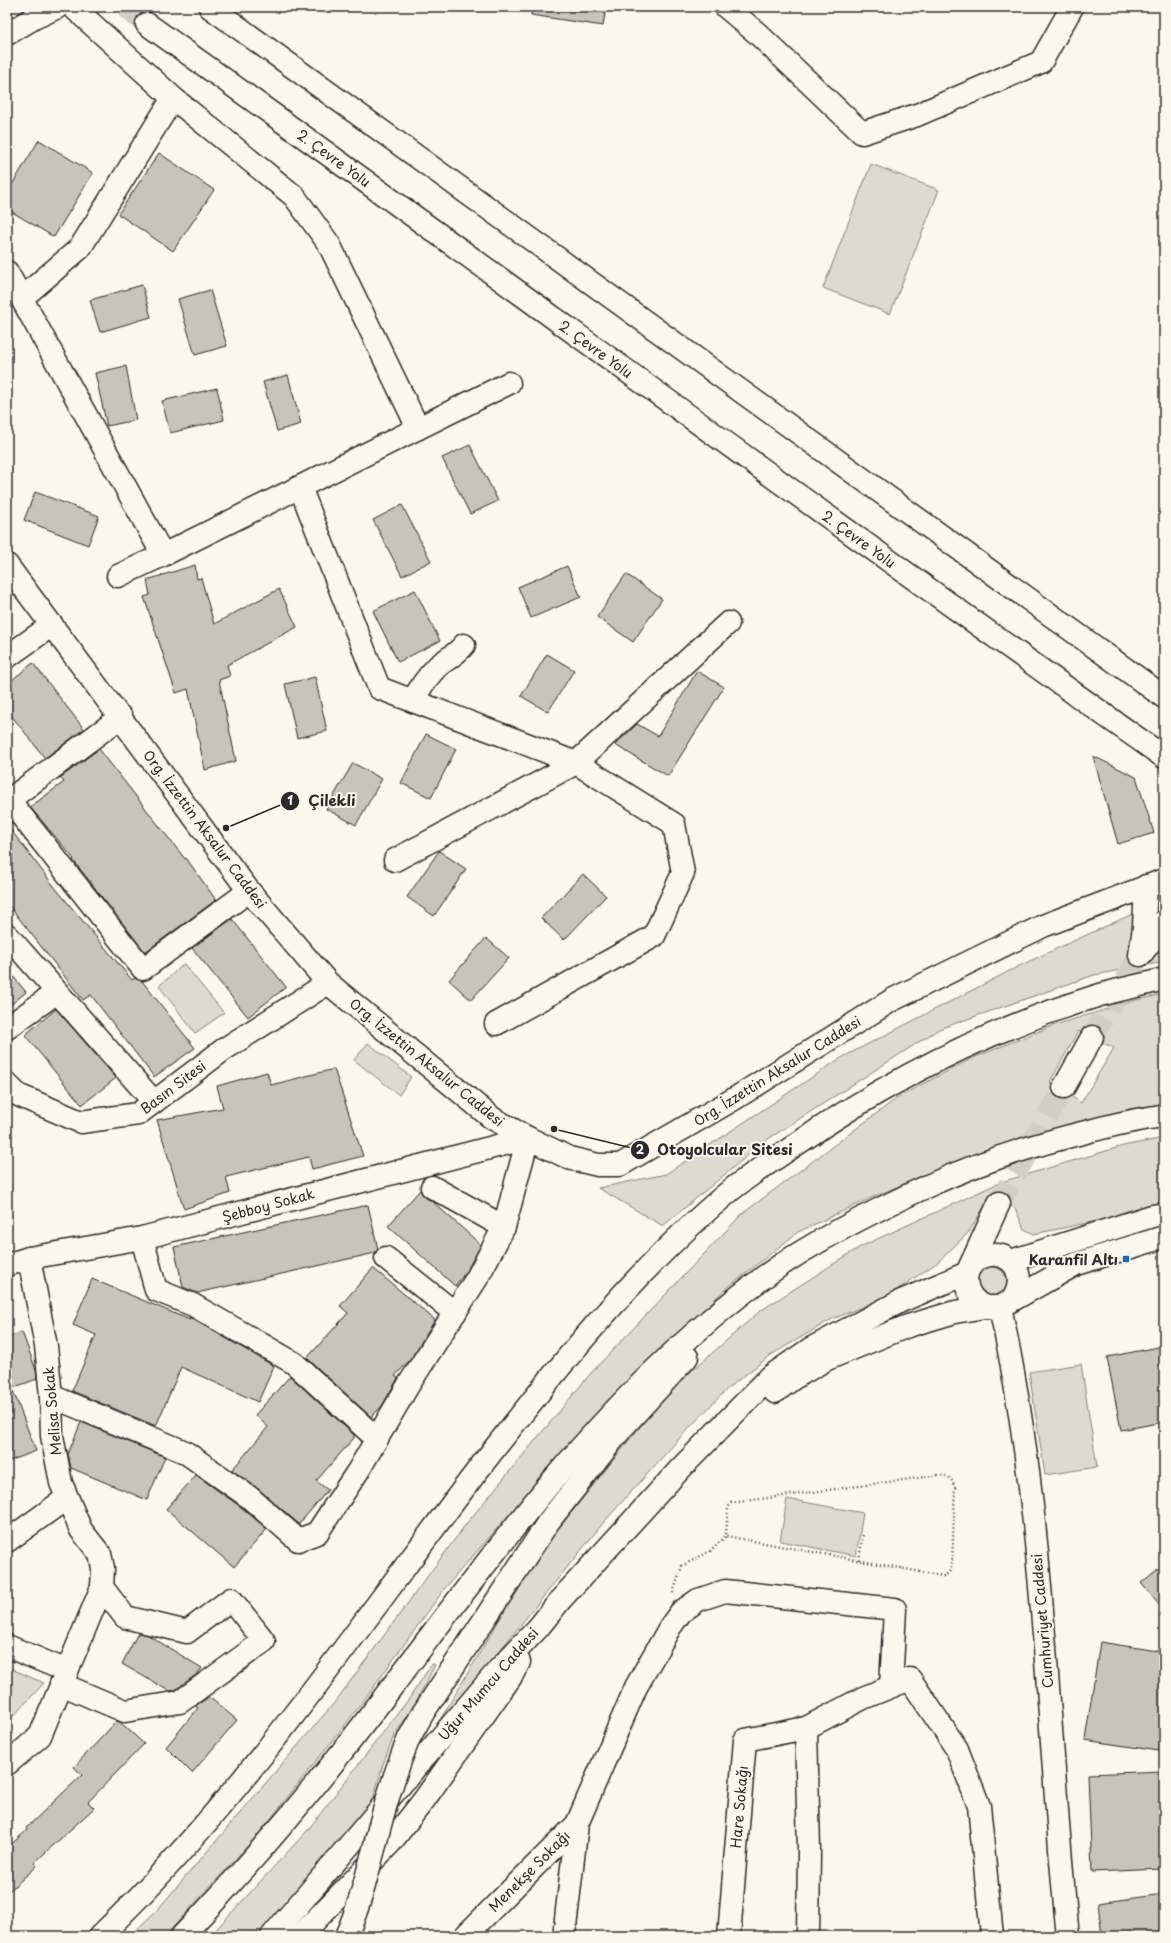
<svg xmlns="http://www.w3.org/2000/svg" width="1171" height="1943" viewBox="0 0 1171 1943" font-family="'Playpen Sans',sans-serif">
  <rect width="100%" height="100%" fill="#fbf7ec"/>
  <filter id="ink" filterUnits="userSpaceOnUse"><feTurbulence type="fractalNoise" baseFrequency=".025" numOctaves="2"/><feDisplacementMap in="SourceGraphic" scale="8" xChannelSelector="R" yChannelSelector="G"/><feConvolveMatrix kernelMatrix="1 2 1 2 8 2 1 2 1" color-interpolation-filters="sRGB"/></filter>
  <g filter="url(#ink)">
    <!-- green -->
    <g fill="#dddad0" stroke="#84827e" fill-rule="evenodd">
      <polygon points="871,164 939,190 890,314 823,288"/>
      <polygon points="1139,911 1140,937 1164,950 1164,962 1094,975 939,1029 765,1141 663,1226 598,1188 666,1174 841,1058 1021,965"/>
      <polygon points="184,964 224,1013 195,1033 159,986"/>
      <path d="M1164,994v110l-35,5 -56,15 -107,33 -95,41 -73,34 -76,60 -139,138 -138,158 -83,115 -101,128 -96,105h-35l28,-27 177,-207 131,-178 125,-151 151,-159 158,-118 73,-38 79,-32 84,-26zM1078,1031l36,17 -33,55 -31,-21z"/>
      <polygon points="368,1043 411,1077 399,1095 354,1060"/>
      <polygon points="1164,1138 1164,1207 1034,1234 1024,1229 1015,1208 992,1194 969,1232 938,1262 885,1298 832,1319 771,1355 728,1388 686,1431 604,1522 431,1735 520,1585 558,1529 668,1392 760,1311 860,1247 1001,1182 1123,1146"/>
      <circle cx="992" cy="1282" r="15"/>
      <polygon points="1081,1364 1097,1467 1045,1475 1029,1372"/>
      <polygon points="787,1499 863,1513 856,1556 780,1541"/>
      <polygon points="432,1664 434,1664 435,1665 415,1704 394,1736 383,1764 371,1807 276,1919 259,1936 210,1936 307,1831 408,1700"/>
      <polygon points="7,1667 44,1683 7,1723"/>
    </g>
    <!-- building -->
    <g fill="#c7c4bc" stroke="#2b2b2b">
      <polygon points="532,7 606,7 603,26 531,15"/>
      <polygon points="39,140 93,173 54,237 7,209 7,193"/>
      <polygon points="159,153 214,190 173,251 118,214"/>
      <polygon points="142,285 151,317 100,332 90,300"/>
      <polygon points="210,290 227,346 195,355 178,299"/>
      <polygon points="126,366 136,420 107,426 95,373"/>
      <polygon points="288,375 301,424 277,431 263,382"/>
      <polygon points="217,388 224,420 170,433 162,401"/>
      <polygon points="470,445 498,501 470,514 442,458"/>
      <polygon points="35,492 99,516 88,545 24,520"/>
      <polygon points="402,505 431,561 402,576 373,520"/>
      <polygon points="195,565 197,579 201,578 214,624 279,589 297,627 227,665 230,676 219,680 236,761 205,770 188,689 176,693 144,597 150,595 147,580"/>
      <polygon points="567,566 581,597 531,618 518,587"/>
      <polygon points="626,574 662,599 633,642 597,617"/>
      <polygon points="415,590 440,641 398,662 373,611"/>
      <polygon points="547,654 574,670 548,712 521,696"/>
      <polygon points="33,663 84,729 45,758 7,710 7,684"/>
      <polygon points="697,671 724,687 668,776 615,745 637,724 658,736"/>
      <polygon points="315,677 327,731 297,738 285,684"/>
      <polygon points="426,734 456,749 431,798 401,783"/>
      <polygon points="99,749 185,859 186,858 216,900 145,952 73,860 74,859 30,807 64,782 60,778"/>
      <polygon points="1093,756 1136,777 1154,833 1118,844"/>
      <polygon points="353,763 382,779 356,825 326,809"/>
      <polygon points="7,825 57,890 132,980 135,978 142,981 195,1048 154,1077 91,995 83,1000 7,903"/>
      <polygon points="439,851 466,869 434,916 407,897"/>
      <polygon points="583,874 606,896 564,940 541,918"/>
      <polygon points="232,919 286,987 248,1017 192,948"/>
      <polygon points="486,938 509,958 471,1000 449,980"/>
      <polygon points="7,969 26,992 7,1008"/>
      <polygon points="56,1009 116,1078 82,1105 25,1035"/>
      <polygon points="334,1069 363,1156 312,1169 309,1157 226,1177 230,1193 184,1209 157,1120 223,1108 217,1086 267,1072 271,1085"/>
      <polygon points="420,1190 426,1198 432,1201 481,1245 466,1272 455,1286 388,1226"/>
      <polygon points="368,1205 378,1249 375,1253 197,1293 183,1287 174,1247"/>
      <polygon points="373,1268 435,1320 410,1360 395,1376 398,1378 382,1406 371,1417 307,1358 348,1313 340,1306"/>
      <polygon points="92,1279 190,1320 189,1317 274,1366 258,1402 181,1367 156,1426 72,1391 96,1335 73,1325"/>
      <polygon points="22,1332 36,1370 37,1379 12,1388 36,1451 7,1462 7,1338"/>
      <polygon points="1164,1346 1164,1422 1121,1430 1107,1357"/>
      <polygon points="290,1376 354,1435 354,1438 316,1481 328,1490 299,1524 257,1488 232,1470 268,1427 255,1415"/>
      <polygon points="81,1422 165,1457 147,1500 71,1468 68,1454"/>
      <polygon points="196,1475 241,1507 267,1529 234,1567 166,1509"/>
      <polygon points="1164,1564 1164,1611 1141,1583"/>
      <polygon points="138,1633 148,1635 202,1668 197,1674 175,1690 169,1691 122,1664"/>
      <polygon points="1100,1642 1164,1652 1164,1718 1159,1751 1085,1740"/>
      <polygon points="209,1697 237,1720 192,1773 166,1747 198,1708 195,1706"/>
      <polygon points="117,1721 121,1723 144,1744 88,1802 94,1808 34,1863 37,1866 7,1893 7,1848 27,1830 26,1828 82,1775 74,1767"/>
      <polygon points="1163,1771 1164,1869 1092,1872 1088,1774"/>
      <polygon points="1164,1894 1164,1936 1102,1936 1098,1903"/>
    </g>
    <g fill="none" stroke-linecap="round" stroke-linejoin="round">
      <!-- major-tunnel -->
      <g stroke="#d1cec5" stroke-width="22" stroke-dasharray="22 11" stroke-linecap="butt">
        <polyline points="1092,1037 1140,955"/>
        <polyline points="999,1203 1064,1087"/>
      </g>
      <!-- highway-tunnel -->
      <polyline stroke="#d1cec5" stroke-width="22" stroke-dasharray="22 11" stroke-linecap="butt" points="125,7 147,24"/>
      <defs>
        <g id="minor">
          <polyline points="73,7 173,98 294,196 329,244 418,428"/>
          <polyline points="726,7 758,34 862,133 917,115 1041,62 1072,7"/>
          <polyline points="7,34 34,18 58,7"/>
          <polyline points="7,272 163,555 509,383"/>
          <polyline points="22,298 80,248 173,98"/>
          <polyline points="300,487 379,688 576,763 674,824 683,873 654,936 496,1024"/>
          <polyline points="118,576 163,555"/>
          <polyline points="7,657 52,625"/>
          <path d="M413,701c6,-12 14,-24 24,-34 9,-8 19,-12 27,-22"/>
          <polyline points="121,717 9,800 143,969 249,891"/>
          <polyline points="395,860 576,763 728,623"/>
          <polyline points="7,935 154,1102"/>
          <polyline points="7,1028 57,992"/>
          <polyline points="7,1084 18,1095 81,1122 138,1114 223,1050 328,983"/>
          <polyline points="432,1187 504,1227"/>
          <polyline points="142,1238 156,1290 193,1305 294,1363 377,1439"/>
          <polyline points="386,1258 455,1313"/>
          <polyline points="7,1265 29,1258 142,1238 528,1138 504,1227 477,1278 409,1384 358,1471 317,1533 298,1540 249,1497 185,1452 51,1396"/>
          <path d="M1000,1307c46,207 46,420 68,629"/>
          <polyline points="7,1541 67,1498"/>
          <polyline points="7,1646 67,1671"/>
          <polyline points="61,1684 125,1711 180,1702 264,1641 231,1599 187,1632 125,1617 102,1587"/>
          <polyline points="806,1728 809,1851 808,1936"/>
          <polyline points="7,1764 40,1736 102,1587 103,1568 100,1554 81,1530 61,1483 52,1436 51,1396 46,1346 29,1258"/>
          <polyline points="465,1936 577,1824"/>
          <polyline points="564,1936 577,1824 636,1687 670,1627 681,1612 698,1600 725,1591 895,1609 891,1686"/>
          <polyline points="729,1936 745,1740 806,1728 863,1698 910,1679 957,1749 979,1806 992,1936"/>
        </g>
        <g id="major">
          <polyline points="7,565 249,891 328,983 492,1118 528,1138 569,1158 598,1165 620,1165 734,1099 892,1000 1043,926 1164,880"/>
          <polyline points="1142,953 1156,935 1164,921"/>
          <polyline points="1140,955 1144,927 1146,886"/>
          <polyline points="1064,1087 1092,1037"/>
          <polyline points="1011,1261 1152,1216 1164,1214"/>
          <path d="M971,1265c27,-26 62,2 42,34"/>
          <path d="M985,1307c-15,-7 -21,-19 -18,-34l32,-70"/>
          <polyline points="775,1392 794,1378 827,1359 908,1326 955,1312 985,1307 1000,1307 1076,1264 1164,1237"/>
          <polyline points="272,1936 500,1668 538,1628 562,1598 681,1468 771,1376 810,1349 899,1302 967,1273"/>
          <polyline points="300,1936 391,1842 424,1800 510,1678 519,1662"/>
        </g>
        <g id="highway">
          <polyline points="210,7 1164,697"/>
          <path d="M147,24c340,243 675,492 1017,733"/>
          <polyline points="409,1738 423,1713 549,1521 622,1428 687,1357"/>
          <path d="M100,1936c147,-142 260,-313 384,-474 75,-96 153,-194 247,-272 21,-17 44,-31 66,-46 95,-66 192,-115 303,-149 21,-6 43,-10 64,-16"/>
          <path d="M182,1936c75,-78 144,-161 209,-248 99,-130 194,-263 320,-369 25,-21 51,-42 79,-60 44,-28 92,-52 140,-74 50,-23 103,-40 156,-53 26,-7 52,-13 78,-16"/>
        </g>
      </defs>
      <!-- minor casing -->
      <use href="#minor" stroke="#2b2b2b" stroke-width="25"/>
      <!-- major casing -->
      <use href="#major" stroke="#2b2b2b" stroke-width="25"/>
      <!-- highway casing -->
      <use href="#highway" stroke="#2b2b2b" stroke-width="25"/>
      <!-- path -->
      <g stroke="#2b2b2b" stroke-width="2.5" stroke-dasharray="1 3" stroke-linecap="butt">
        <polyline points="859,1560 863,1534"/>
        <path d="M673,1593l9,-27 28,-15 16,-15 2,-28 3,-5 209,-28c10,1 12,4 15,13l-3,77 -3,8 -6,3 -217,-40"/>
      </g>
      <!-- minor -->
      <use href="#minor" stroke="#fbf7ec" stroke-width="22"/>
      <!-- major -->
      <use href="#major" stroke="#fbf7ec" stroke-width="22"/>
      <!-- highway -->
      <use href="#highway" stroke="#fbf7ec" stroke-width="22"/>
      <defs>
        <path id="highway-bridge" d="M346,1936c13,-28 20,-58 28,-87 9,-38 20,-75 35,-111"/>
      </defs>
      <!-- highway-bridge casing -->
      <use href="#highway-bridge" stroke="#2b2b2b" stroke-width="25" stroke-linecap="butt"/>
      <!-- highway-bridge -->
      <use href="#highway-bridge" stroke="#fbf7ec" stroke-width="22"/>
    </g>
  </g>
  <!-- markers -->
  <rect fill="#1f6fb2" stroke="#fbf7ec" stroke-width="1.5" x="1122" y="1255" width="8" height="8" rx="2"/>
  <g text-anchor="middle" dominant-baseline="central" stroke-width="4" stroke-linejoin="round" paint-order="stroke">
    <!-- street labels -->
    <g font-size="14" fill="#2b2b2b" stroke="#fbf7ec">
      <text transform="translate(334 158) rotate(36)">2. Çevre Yolu</text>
      <text transform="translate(596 349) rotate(36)">2. Çevre Yolu</text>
      <text transform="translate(859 539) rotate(36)">2. Çevre Yolu</text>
      <text transform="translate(205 829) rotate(53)">Org. İzzettin Aksalur Caddesi</text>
      <text transform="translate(427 1062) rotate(39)">Org. İzzettin Aksalur Caddesi</text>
      <text transform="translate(777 1071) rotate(-32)">Org. İzzettin Aksalur Caddesi</text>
      <text transform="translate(173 1087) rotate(-37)">Basın Sitesi</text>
      <text transform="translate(268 1205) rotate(-15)">Şebboy Sokak</text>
      <text transform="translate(52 1411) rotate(-95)">Melisa Sokak</text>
      <text transform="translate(1042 1621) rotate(-95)">Cumhuriyet Caddesi</text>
      <text transform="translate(488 1684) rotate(-49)">Uğur Mumcu Caddesi</text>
      <text transform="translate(739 1807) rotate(-85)">Hare Sokağı</text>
      <text transform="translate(529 1871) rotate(-45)">Menekşe Sokağı</text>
    </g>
    <!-- poi labels -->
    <g font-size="14" font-weight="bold" fill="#2b2b2b" stroke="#fbf7ec" text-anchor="end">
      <text x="1118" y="1259">Karanfil Altı</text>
    </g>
  </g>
  <!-- callouts -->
  <path fill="none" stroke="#2b2b2b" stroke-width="1.5" d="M226 828L290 801M554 1129L640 1150"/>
  <g fill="#2b2b2b" stroke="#fbf7ec" stroke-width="1.5">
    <circle cx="226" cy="828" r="4"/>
    <circle cx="554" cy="1129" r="4"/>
    <circle cx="290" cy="801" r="10"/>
    <circle cx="640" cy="1150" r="10"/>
  </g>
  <g font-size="12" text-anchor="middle" font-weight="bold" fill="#fff">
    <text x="290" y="805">1</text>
    <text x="640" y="1154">2</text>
  </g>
  <g font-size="15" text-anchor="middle" font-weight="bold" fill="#2b2b2b" stroke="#fbf7ec" stroke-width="4" stroke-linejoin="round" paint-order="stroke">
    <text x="332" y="806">Çilekli</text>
    <text x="725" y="1155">Otoyolcular Sitesi</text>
  </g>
  <!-- margin -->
  <rect width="1171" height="1943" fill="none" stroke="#fbf7ec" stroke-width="24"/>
  <rect x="12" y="12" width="1147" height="1919" fill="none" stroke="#2b2b2b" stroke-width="1.5" filter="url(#ink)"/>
</svg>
